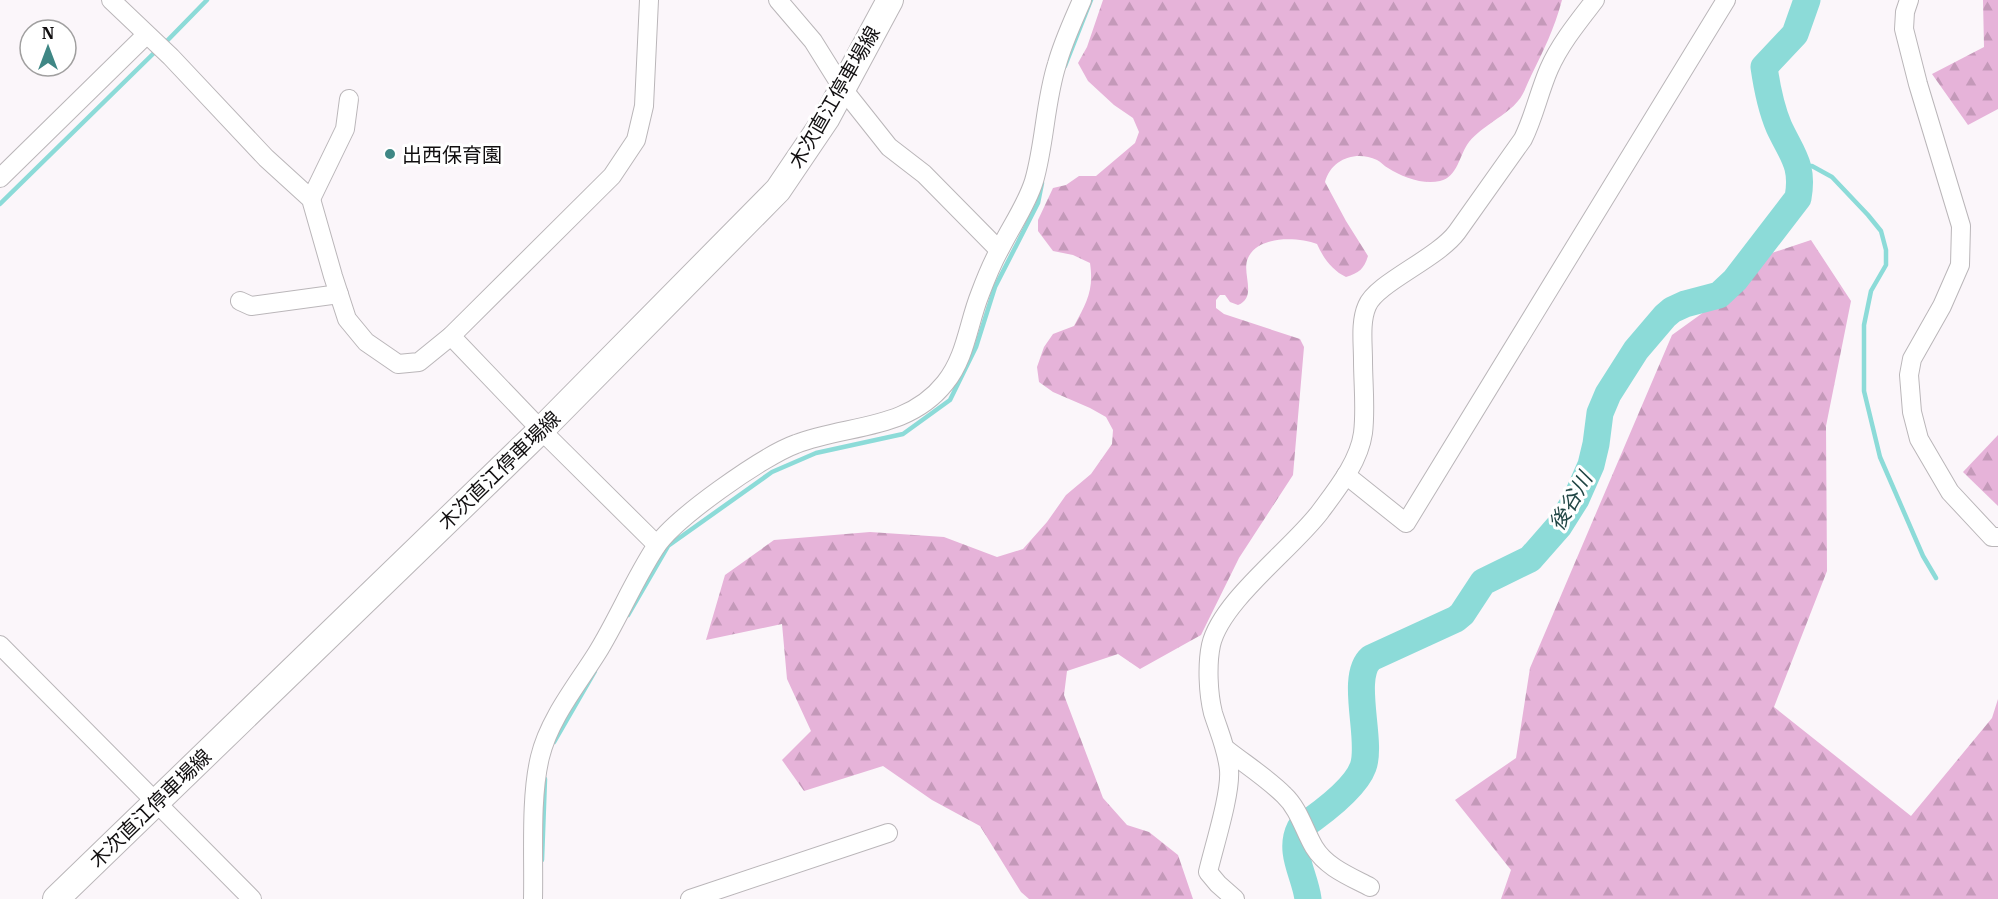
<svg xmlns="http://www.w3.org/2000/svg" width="1998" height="899" viewBox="0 0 1998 899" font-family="'IBM Plex Serif','Noto Sans JP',serif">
  <defs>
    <pattern id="forest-firs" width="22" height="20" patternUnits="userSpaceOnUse" patternTransform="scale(1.5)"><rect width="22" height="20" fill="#e6b3d9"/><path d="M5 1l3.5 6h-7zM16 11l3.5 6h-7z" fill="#c499b9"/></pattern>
  </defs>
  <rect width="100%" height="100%" fill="#fbf6fa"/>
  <!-- forest -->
  <g fill="url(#forest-firs)">
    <path d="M1103,0h459c-8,30 -18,49 -31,76 -4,8 -7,18 -13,25 -11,14 -36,25 -49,41 -10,13 -11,35 -29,39 -17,4 -38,-4 -52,-13 -4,-2 -7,-6 -11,-8 -21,-10 -46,-1 -52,22l21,39 22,35c-4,13 -9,17 -22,21 -13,-6 -23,-19 -29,-33 -19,-7 -59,-9 -69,14 -7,15 10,39 -10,47l-8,-3 -5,-7h-5l-4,5v8l8,6 76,25 4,8 -11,128 -54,83 -38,77 -61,34 -22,-15 -51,17 -3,24 39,103 24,27 22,7 29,23 15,44h-164l-8,-7 -41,-66 -48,-26 -49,-34 -79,25 -22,-31 29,-29 -24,-52 -5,-55 -76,16 19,-65 49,-35 96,-8 74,5 53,20 26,-8 24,-27 19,-27 25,-21 21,-30 1,-14 -7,-13 -16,-9 -37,-16 -14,-10 -2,-15 7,-20 9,-13 21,-8c13,-24 20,-36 16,-63l-17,-8 -20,-4 -15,-20v-11l15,-32 13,-3 13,-9h17l39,-33 4,-11 -6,-14 -19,-13 -26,-24 -10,-18 9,-16z"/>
    <polygon points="1983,0 1998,0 1998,109 1968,125 1932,74 1984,47"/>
    <polygon points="1811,240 1851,301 1826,426 1827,571 1774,707 1911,816 1992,718 1998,699 1998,899 1501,899 1511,870 1455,800 1516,758 1530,668 1672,335 1722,299 1763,256"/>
    <polygon points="1998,435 1998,506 1963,472"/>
  </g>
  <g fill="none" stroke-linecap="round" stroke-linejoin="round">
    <!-- stream -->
    <g stroke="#8cdbd8" stroke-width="4.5">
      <polyline points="163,45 207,0"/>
      <polyline points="1065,66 1091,0"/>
      <polyline points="1798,166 1812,166 1832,177 1868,215 1881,231 1886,250 1886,265 1871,291 1864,325 1864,391 1880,457 1923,556 1936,578"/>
      <polyline points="0,204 157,50"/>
      <polyline points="628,615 668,546 772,472 816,453 903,434 950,400 976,347 995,287 1038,203 1042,183"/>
      <polyline points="554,742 595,671"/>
      <polyline points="542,860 545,779"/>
    </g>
    <!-- river -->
    <path stroke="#8cdbd8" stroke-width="27" d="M1308,899c-3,-24 -20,-47 -8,-71 19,-13 55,-39 63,-61 10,-26 -14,-90 8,-109l85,-39 6,-5 21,-32 47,-23 29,-33 17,-27 15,-34 5,-21 4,-31 8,-19 28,-44 29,-34 7,-6 13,-6 34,-9 16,-15 63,-82c6,-33 -6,-43 -19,-71 -8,-19 -12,-39 -15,-60l31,-33 12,-34"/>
    <defs>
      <g id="minor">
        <polyline points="111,0 171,57 266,158 311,199 333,276 347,319 366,342 398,364 419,362 451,336 612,176 636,140 644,106 649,0"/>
        <polyline points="778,0 813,41 843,89 889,147 924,174 999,250"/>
        <polyline points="1909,0 1905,12 1904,29 1918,84 1961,226 1960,265 1942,306 1912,359 1909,375 1912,412 1919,439 1950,492 1992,537 1998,537"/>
        <polyline points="0,178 146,35"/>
        <polyline points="311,199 345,129 349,99"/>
        <polyline points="240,301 251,306 339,294"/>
        <polyline points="451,336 541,430 657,545"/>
        <polyline points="1346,475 1406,523 1726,0"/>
        <polyline points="0,645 252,899"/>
        <path d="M1226,749c19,15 41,29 58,46 15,14 20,35 30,52 12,20 35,29 56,40"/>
        <path d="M533,899c1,-43 -3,-101 7,-142 9,-38 37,-72 57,-104 21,-34 36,-71 58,-105 18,-29 108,-92 141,-104 51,-20 111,-13 149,-61 21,-26 23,-59 35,-89 6,-16 13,-33 21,-47 11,-22 26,-43 33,-66 11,-38 11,-80 23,-117 6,-22 16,-43 25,-64"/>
        <polyline points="690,899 888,833"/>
        <path d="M1235,899l-17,-15 -10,-12c6,-26 23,-78 21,-102 -2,-21 -10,-38 -16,-57 -5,-20 -6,-49 -2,-68 10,-44 81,-96 109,-133 17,-23 39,-50 43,-79 3,-24 0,-49 0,-73 0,-17 -3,-38 4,-54 9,-23 70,-47 90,-74l66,-93c11,-22 16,-47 26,-70 11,-25 29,-47 46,-69"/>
      </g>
      <polyline id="secondary" points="56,899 541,430 778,190 826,119 890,0"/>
    </defs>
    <!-- minor casing -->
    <use href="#minor" stroke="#bab6b9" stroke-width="20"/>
    <!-- secondary casing -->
    <use href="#secondary" stroke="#bab6b9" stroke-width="28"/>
    <!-- minor -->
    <use href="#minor" stroke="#fff" stroke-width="18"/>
    <!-- secondary -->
    <use href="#secondary" stroke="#fff" stroke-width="26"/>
  </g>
  <!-- markers -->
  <circle fill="#3f8785" stroke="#fff" stroke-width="2" cx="390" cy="154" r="6"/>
  <g text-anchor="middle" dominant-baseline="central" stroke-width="6" stroke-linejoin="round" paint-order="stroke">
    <!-- street labels -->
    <g font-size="20" fill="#110f10" stroke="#fff">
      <text transform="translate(834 97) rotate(-60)">木次直江停車場線</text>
      <text transform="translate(499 470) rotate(-44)">木次直江停車場線</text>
      <text transform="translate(150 808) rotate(-44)">木次直江停車場線</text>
    </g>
    <!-- poi labels -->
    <g font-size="20" fill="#110f10" stroke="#fff" text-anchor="start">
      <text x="402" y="154">出西保育園</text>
    </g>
    <!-- water labels -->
    <g font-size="21" font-style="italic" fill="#214645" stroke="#fff">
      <text transform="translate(1570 501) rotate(-60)">後谷川</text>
    </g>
  </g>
  <!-- north arrow -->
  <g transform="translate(48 48)"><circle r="28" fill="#ffffff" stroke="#a09f9f" stroke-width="1.5"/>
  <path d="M0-4.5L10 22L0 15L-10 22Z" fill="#3f8785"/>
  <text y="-9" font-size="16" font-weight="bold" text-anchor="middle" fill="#110f10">N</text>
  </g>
</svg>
